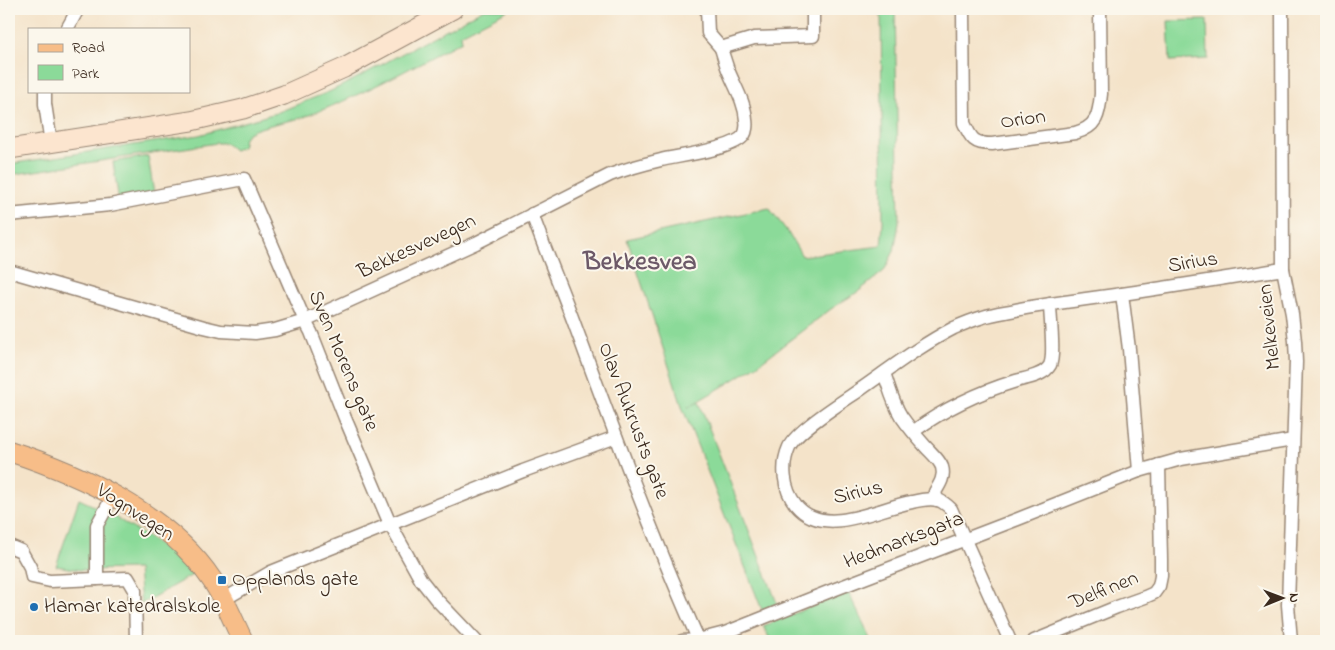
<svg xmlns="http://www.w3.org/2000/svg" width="1335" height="650" viewBox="0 0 1335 650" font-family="'Indie Flower',sans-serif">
  <rect width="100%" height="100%" fill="#fbf7ec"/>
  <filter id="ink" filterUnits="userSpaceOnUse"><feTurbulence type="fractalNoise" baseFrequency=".02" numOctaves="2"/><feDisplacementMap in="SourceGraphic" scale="10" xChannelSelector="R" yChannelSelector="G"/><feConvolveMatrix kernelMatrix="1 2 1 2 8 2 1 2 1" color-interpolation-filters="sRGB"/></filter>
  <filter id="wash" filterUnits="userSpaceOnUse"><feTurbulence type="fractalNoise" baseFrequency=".0096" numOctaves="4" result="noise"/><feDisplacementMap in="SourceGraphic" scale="20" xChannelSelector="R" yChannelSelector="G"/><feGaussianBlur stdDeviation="1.12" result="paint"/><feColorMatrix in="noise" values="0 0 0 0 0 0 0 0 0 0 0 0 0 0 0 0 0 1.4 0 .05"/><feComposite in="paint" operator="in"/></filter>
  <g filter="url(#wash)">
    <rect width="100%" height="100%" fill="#f4e3c9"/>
    <!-- green -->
    <g fill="#8bda99" stroke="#63825c">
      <path d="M484,9h26l-49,25 1,7c-52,27 -103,56 -158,76 -13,4 -51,10 -58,18 -3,3 -3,7 -2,11l-10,4 -9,-7h-8l-208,32v-11l190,-29 77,-22 55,-22 26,-13z"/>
      <polygon points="881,9 895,9 899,223 894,251 884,271 859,291 831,309 757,365 727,384 688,407 699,402 777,603 762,610 683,409 627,239 769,208 787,231 802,256 881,246 883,223"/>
      <polygon points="1207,20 1208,59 1170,61 1168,21"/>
      <polygon points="148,156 154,194 119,202 113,162"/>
      <polygon points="79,499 105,511 152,540 183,560 194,574 141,604 138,569 80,570 56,566"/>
      <polygon points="848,592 872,641 771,641 763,626"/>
    </g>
  </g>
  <g filter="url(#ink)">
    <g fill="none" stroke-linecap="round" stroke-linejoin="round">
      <defs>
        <g id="minor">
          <polyline points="707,9 708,33 721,48"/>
          <path d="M963,9l1,114c7,16 10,21 28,21l83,-11c22,-6 24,-18 26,-39l-1,-85"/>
          <polyline points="1282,9 1283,269 1292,314 1295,341 1296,362 1288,605 1291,641"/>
          <polyline points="67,29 78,9"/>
          <polyline points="45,91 45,104 51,143"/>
          <path d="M532,214c13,36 28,71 41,106 40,108 79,216 126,321"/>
          <polyline points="9,215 110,205 244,179 305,321 311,332 345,418 390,524 421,580 436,599 476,641"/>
          <path d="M9,271l195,56 17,4 34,2 20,-3 30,-9 171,-78 134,-68c16,-6 34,-11 51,-15 17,-4 74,-11 83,-25 2,-3 3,-10 2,-15 -1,-19 -13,-36 -19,-53 -2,-6 -4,-12 -6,-19l33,-10 59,-2v-27"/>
          <polyline points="1122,294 1129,349 1139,471"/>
          <path d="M884,373c5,14 9,30 17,43 7,10 16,21 24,30 6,7 14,13 17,21 3,9 -2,17 -7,25l2,8"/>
          <path d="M914,431c30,-22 66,-39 102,-50 10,-3 28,-5 34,-16 5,-10 0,-48 0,-61"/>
          <polyline points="113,496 97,525 97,579 128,578 135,590 136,641"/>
          <polyline points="9,546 21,551 30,567 32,577 50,581 97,579"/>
          <polyline points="223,600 271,572 523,471 616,437"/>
          <polyline points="682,641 698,640 725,633 833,590 1018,519 1139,471 1181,459 1293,440"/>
          <path d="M1010,641l-59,-132c-4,-4 -7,-7 -13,-9 -9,-2 -18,0 -26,2 -35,6 -88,37 -116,3 -13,-16 -15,-40 -7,-58 8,-17 55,-46 72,-58 30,-21 60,-44 93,-61 9,-4 19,-8 29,-11 12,-4 25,-5 37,-8 29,-5 59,-9 88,-13 58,-8 117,-18 175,-27"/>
          <polyline points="1034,641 1117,607 1145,597 1154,593 1159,586 1161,576 1161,559 1159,465"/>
        </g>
        <polyline id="secondary" points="9,149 191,121 243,109 284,95 344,68 453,9"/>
        <path id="primary" d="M9,451c72,23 160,64 203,129 13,19 21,41 31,61"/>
      </defs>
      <!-- minor casing -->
      <use href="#minor" stroke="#988674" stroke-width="15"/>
      <!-- secondary casing -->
      <use href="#secondary" stroke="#988674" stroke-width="21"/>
      <!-- primary casing -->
      <use href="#primary" stroke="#988674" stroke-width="22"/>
      <!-- minor -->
      <use href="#minor" stroke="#fff" stroke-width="12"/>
      <!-- secondary -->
      <use href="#secondary" stroke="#fce5cf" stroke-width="19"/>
      <!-- primary -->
      <use href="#primary" stroke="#f7bd88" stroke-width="20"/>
    </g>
  </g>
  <!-- markers -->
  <g fill="#1f6fb2" stroke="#fbf7ec" stroke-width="2">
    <rect x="217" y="575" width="10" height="10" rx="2.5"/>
    <circle cx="34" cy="607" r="5"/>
  </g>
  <g text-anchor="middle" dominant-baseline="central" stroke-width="4" stroke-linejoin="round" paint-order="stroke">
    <!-- street labels -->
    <g font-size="21" fill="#3b2a1e" stroke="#fbf7ec">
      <text transform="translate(1023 120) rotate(-8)">Orion</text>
      <text transform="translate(417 247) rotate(-25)">Bekkesvevegen</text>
      <text transform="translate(1193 263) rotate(-9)">Sirius</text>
      <text transform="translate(1270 327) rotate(-96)">Melkeveien</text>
      <text transform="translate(343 361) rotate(67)">Sven Morens gate</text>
      <text transform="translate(633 421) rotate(69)">Olav Aukrusts gate</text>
      <text transform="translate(858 493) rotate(-13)">Sirius</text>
      <text transform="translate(135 513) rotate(33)">Vognvegen</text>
      <text transform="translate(904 541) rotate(-21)">Hedmarksgata</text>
      <text transform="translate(1104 591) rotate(-22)">Delfinen</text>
    </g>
    <!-- poi labels -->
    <g font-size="21" fill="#3b2a1e" stroke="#fbf7ec" text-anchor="start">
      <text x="232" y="580">Opplands gate</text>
      <text x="44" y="607">Hamar katedralskole</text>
    </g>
    <!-- district labels -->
    <g font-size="26" font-weight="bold" fill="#6c5968" stroke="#fbf7ec">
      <text x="640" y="263">Bekkesvea</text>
    </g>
  </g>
  <!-- margin -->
  <rect width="1335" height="650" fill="none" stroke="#fbf7ec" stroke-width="30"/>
  <!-- legend -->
  <rect x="28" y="28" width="162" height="65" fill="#fbf7ec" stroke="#aea59a"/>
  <rect x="38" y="44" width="25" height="8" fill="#f7bd88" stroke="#aea59a"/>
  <text x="72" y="52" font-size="15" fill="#3b2a1e">Road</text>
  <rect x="38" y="65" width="25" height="15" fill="#8bda99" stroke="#aea59a"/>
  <text x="72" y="78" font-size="15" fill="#3b2a1e">Park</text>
  <!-- north arrow -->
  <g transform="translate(1282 598) rotate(89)" stroke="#fbf7ec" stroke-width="4" paint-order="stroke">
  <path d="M0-4L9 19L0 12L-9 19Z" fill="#3b2a1e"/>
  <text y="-8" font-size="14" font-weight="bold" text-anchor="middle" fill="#3b2a1e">N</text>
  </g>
</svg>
